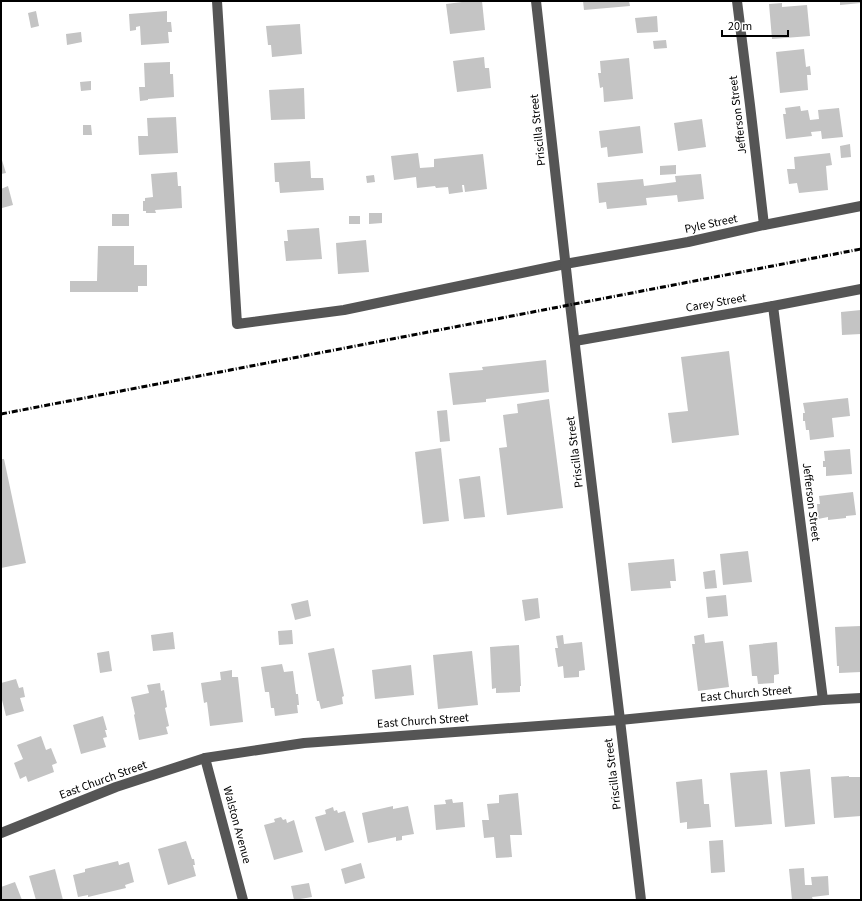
<svg xmlns="http://www.w3.org/2000/svg" width="862" height="901" viewBox="0 0 862 901" font-family="'Source Sans 3',sans-serif">
  <rect width="100%" height="100%" fill="#fff"/>
  <!-- building -->
  <g fill="#c4c4c4">
    <polygon points="470,1 482,1 485,30 450,34 446,4"/>
    <polygon points="583,1 629,1 630,6 584,10"/>
    <polygon points="840,1 861,1 861,3 840,5"/>
    <polygon points="782,3 782,7 807,5 810,36 772,39 769,4"/>
    <polygon points="36,11 39,26 31,28 28,13"/>
    <polygon points="167,11 167,22 171,22 172,32 168,32 169,43 141,45 140,26 136,27 136,30 130,31 129,14"/>
    <polygon points="657,16 658,32 637,33 635,18"/>
    <polygon points="300,24 302,54 272,57 271,45 268,45 266,26"/>
    <polygon points="81,32 82,42 67,45 66,34"/>
    <polygon points="666,40 667,48 654,49 653,41"/>
    <polygon points="804,49 806,67 810,66 811,75 807,75 808,90 780,93 776,52"/>
    <polygon points="484,57 485,68 489,68 491,88 457,92 453,61"/>
    <polygon points="629,58 633,99 604,102 603,87 600,88 598,73 601,73 600,61"/>
    <polygon points="170,62 170,74 173,74 174,97 148,99 148,100 140,101 139,87 145,87 144,63"/>
    <polygon points="91,81 91,90 81,91 80,82"/>
    <polygon points="304,88 305,119 271,120 269,90"/>
    <polygon points="800,106 801,111 808,110 810,120 819,119 818,110 839,108 843,137 822,139 821,131 811,132 812,136 786,139 783,114 786,114 785,108"/>
    <polygon points="176,117 178,153 139,155 138,136 148,136 147,118"/>
    <polygon points="702,119 706,147 678,151 674,123"/>
    <polygon points="83,125 91,125 92,135 83,135"/>
    <polygon points="640,126 643,153 608,157 607,147 601,148 599,131"/>
    <polygon points="850,144 851,157 841,158 840,146"/>
    <polygon points="418,153 420,168 434,167 434,159 483,154 487,189 465,192 464,185 462,185 463,192 449,194 448,187 436,188 435,186 417,188 416,177 394,180 391,156"/>
    <polygon points="830,153 832,165 826,166 828,190 799,193 797,183 789,184 787,169 795,169 794,157"/>
    <polygon points="1,157 6,173 1,174"/>
    <polygon points="310,161 311,178 323,178 324,190 280,193 279,182 275,182 274,163"/>
    <polygon points="676,165 676,174 660,175 660,166"/>
    <polygon points="177,172 178,186 181,186 182,208 155,210 156,213 146,213 146,211 143,211 143,201 145,201 145,198 153,197 151,174"/>
    <polygon points="701,174 704,199 678,202 677,195 646,198 647,205 607,209 606,202 599,203 597,183 643,179 644,186 676,182 675,176"/>
    <polygon points="374,175 375,182 367,183 366,176"/>
    <polygon points="8,186 13,205 2,208 1,203 1,189"/>
    <polygon points="369,213 382,213 382,223 369,224"/>
    <rect x="112" y="214" width="17" height="12"/>
    <rect x="349" y="216" width="11" height="8"/>
    <polygon points="319,228 322,259 286,261 284,241 288,241 287,230"/>
    <polygon points="366,240 369,272 338,274 336,243"/>
    <polygon points="98,246 134,246 134,265 147,265 147,286 138,286 138,292 70,292 70,281 97,281"/>
    <polygon points="861,310 861,334 842,335 841,312"/>
    <polygon points="729,351 739,435 672,443 668,413 688,411 681,357"/>
    <polygon points="546,360 549,392 486,399 486,402 453,405 449,373 483,370 482,367"/>
    <polygon points="848,398 850,416 832,418 834,437 810,440 809,430 806,430 805,421 803,421 803,413 805,413 803,403"/>
    <polygon points="549,399 563,508 507,515 499,448 507,447 503,415 518,413 517,404"/>
    <polygon points="447,410 450,441 440,442 437,411"/>
    <polygon points="441,448 449,521 423,524 415,452"/>
    <polygon points="850,449 852,474 826,476 826,467 823,467 823,461 825,461 824,451"/>
    <polygon points="1,459 4,459 26,563 1,568"/>
    <polygon points="480,476 485,517 464,519 459,479"/>
    <polygon points="853,492 856,515 846,516 846,518 828,520 828,517 818,519 817,504 820,504 819,496"/>
    <polygon points="748,551 752,582 723,585 720,554"/>
    <polygon points="674,559 676,581 670,581 671,588 631,591 628,563"/>
    <polygon points="715,570 717,588 705,589 703,572"/>
    <polygon points="726,595 728,616 708,618 706,597"/>
    <polygon points="538,598 540,618 525,621 522,600"/>
    <polygon points="308,600 311,616 295,620 291,604"/>
    <polygon points="861,626 861,672 839,673 839,666 837,666 835,627"/>
    <polygon points="292,630 293,644 279,645 278,631"/>
    <polygon points="173,632 175,649 153,651 151,635"/>
    <polygon points="704,634 705,643 723,641 729,687 698,691 692,644 695,644 694,636"/>
    <polygon points="563,635 564,644 582,642 585,670 579,671 579,677 564,678 563,666 558,667 555,648 558,648 556,636"/>
    <polygon points="777,642 779,674 774,675 774,683 758,684 757,676 752,676 749,645"/>
    <polygon points="519,645 521,686 520,686 520,692 496,693 496,688 492,689 490,647"/>
    <polygon points="334,648 344,696 342,697 343,704 321,709 319,701 317,701 308,653"/>
    <polygon points="109,651 112,671 100,673 97,653"/>
    <polygon points="472,651 478,705 438,709 433,655"/>
    <polygon points="282,664 284,672 293,671 296,694 298,694 299,705 297,705 298,713 275,716 274,708 271,708 269,692 265,692 261,667"/>
    <polygon points="411,665 414,695 375,699 372,670"/>
    <polygon points="232,670 232,677 238,677 243,722 210,726 207,702 204,703 201,683 221,680 220,672"/>
    <polygon points="16,679 19,688 23,687 25,697 20,698 24,711 6,716 1,696 1,683"/>
    <polygon points="160,683 161,691 164,690 167,707 165,708 169,726 166,727 168,734 139,740 134,715 135,714 131,697 149,693 147,685"/>
    <polygon points="103,716 107,730 105,730 107,737 103,738 106,747 81,754 73,725"/>
    <polygon points="41,736 46,750 51,748 57,763 52,765 54,772 28,782 26,776 20,779 14,763 23,759 17,745"/>
    <polygon points="810,769 815,824 785,827 780,772"/>
    <polygon points="767,770 772,824 735,827 730,773"/>
    <polygon points="849,776 849,777 861,777 861,816 834,818 831,777"/>
    <polygon points="702,779 704,804 709,804 711,827 687,829 687,822 680,823 676,782"/>
    <polygon points="518,793 522,835 510,835 512,857 496,858 494,837 484,838 482,820 489,820 487,804 499,803 499,795"/>
    <polygon points="452,799 453,803 463,802 465,827 436,830 434,805 446,804 445,800"/>
    <polygon points="393,806 393,809 408,806 414,834 402,836 402,840 396,841 396,837 368,843 362,813"/>
    <polygon points="333,807 334,811 337,810 338,813 345,811 354,842 325,851 315,817 326,814 325,810"/>
    <polygon points="281,817 283,820 286,819 287,823 294,820 303,852 274,860 264,825 275,822 274,819"/>
    <polygon points="723,840 725,872 711,873 709,841"/>
    <polygon points="186,841 192,859 194,859 195,865 193,865 196,876 168,885 158,849"/>
    <polygon points="118,861 119,865 129,862 134,882 125,885 126,888 88,897 88,895 78,897 73,875 85,872 85,869"/>
    <polygon points="361,863 365,878 345,884 341,869"/>
    <polygon points="804,868 805,885 812,885 811,877 828,876 829,895 812,897 813,900 792,900 789,869"/>
    <polygon points="55,869 63,900 36,900 29,876"/>
    <polygon points="15,882 22,900 1,900 1,887"/>
    <polygon points="309,883 312,897 294,900 291,886"/>
  </g>
  <g fill="none" stroke-linecap="round" stroke-linejoin="round">
    <!-- minor -->
    <g stroke="#555" stroke-width="10">
      <polyline points="217,1 237,324 344,310 565,264 688,242 764,225 861,206"/>
      <polyline points="536,1 570,304 620,720 641,900"/>
      <polyline points="737,1 750,105 764,225"/>
      <polyline points="773,306 823,700"/>
      <polyline points="575,341 773,306 861,289"/>
      <polyline points="205,758 243,900"/>
      <polyline points="1,833 116,787 205,758 304,743 620,720 823,700 861,698"/>
    </g>
    <!-- rail -->
    <polyline stroke="#000" stroke-width="3" stroke-dasharray="6 2 1 2" stroke-linecap="butt" points="1,414 861,249"/>
  </g>
  <g text-anchor="middle" dominant-baseline="central" stroke-width="3" stroke-linejoin="round" paint-order="stroke">
    <!-- street labels -->
    <g font-size="12" fill="#000" stroke="#fff">
      <text transform="translate(738 115) rotate(-97)">Jefferson Street</text>
      <text transform="translate(538 130) rotate(-96)">Priscilla Street</text>
      <text transform="translate(711 224) rotate(-12)">Pyle Street</text>
      <text transform="translate(716 303) rotate(-10)">Carey Street</text>
      <text transform="translate(575 452) rotate(-97)">Priscilla Street</text>
      <text transform="translate(811 502) rotate(83)">Jefferson Street</text>
      <text transform="translate(746 694) rotate(-5)">East Church Street</text>
      <text transform="translate(423 721) rotate(-4)">East Church Street</text>
      <text transform="translate(613 774) rotate(-97)">Priscilla Street</text>
      <text transform="translate(103 780) rotate(-20)">East Church Street</text>
      <text transform="translate(237 825) rotate(75)">Walston Avenue</text>
    </g>
  </g>
  <!-- border -->
  <rect width="862" height="901" fill="none" stroke="#000000" stroke-width="4"/>
  <!-- scale -->
  <path d="M722 30v6h66v-6" fill="none" stroke="#000000" stroke-width="2"/>
  <text x="728" y="30" font-size="12" fill="#000000" stroke="#ffffff" stroke-width="3" paint-order="stroke">20 m</text>
</svg>
